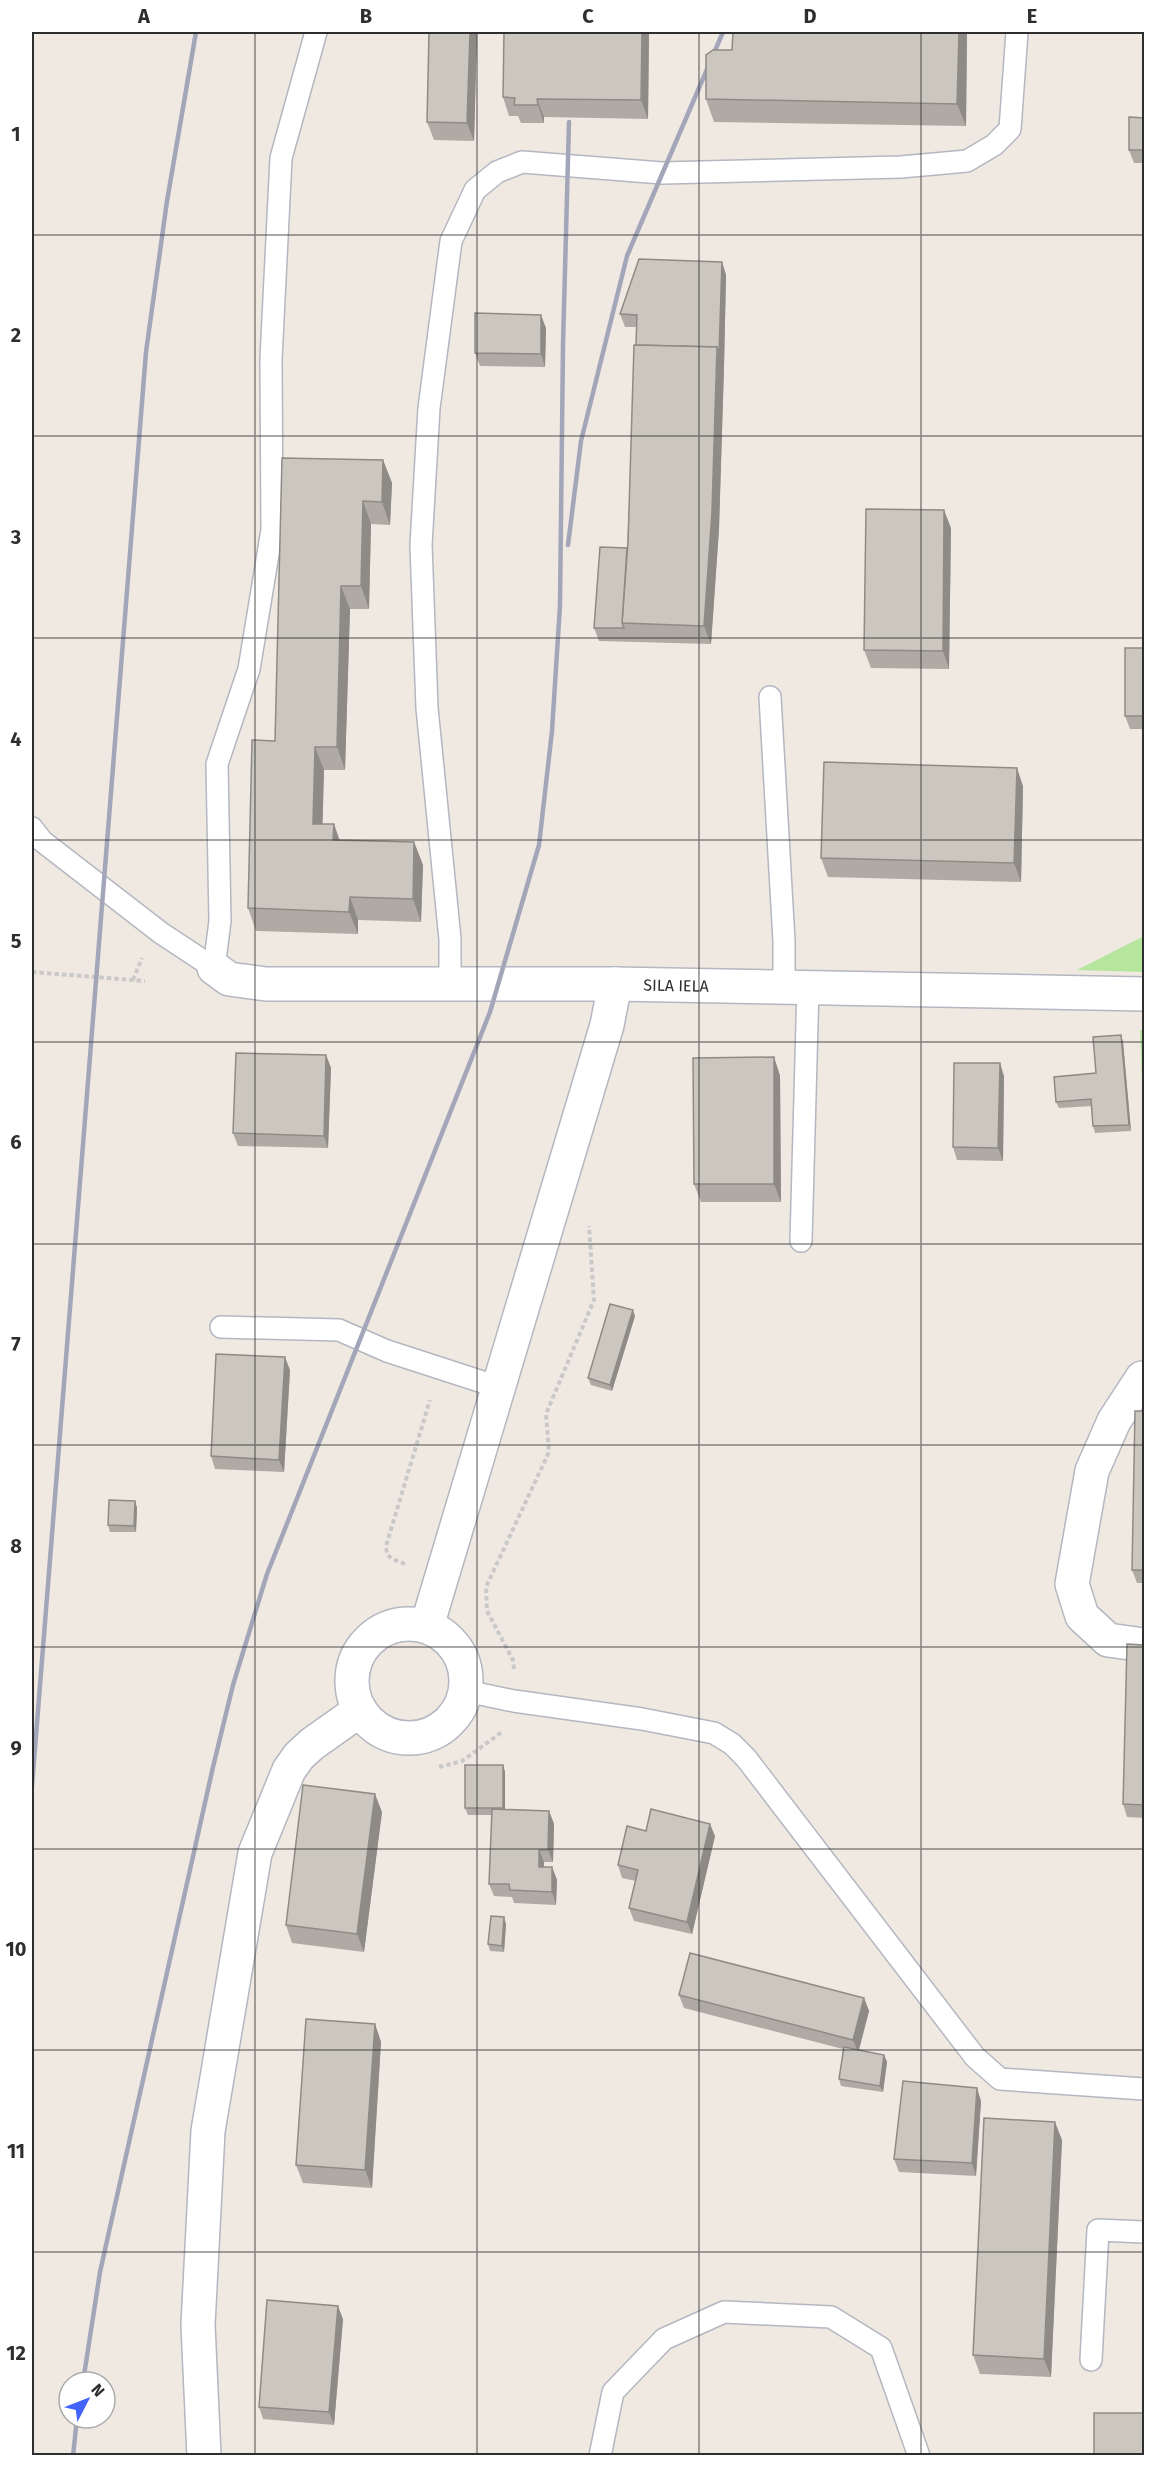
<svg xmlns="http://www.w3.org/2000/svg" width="1176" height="2487" viewBox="0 0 1176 2487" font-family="'Fira Sans',sans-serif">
  <rect width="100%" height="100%" fill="#efe9e1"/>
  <!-- green -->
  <g fill="#b6e59e">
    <polygon points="1144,936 1144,972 1077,970"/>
    <polygon points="1140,1030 1144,1030 1144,1135"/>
  </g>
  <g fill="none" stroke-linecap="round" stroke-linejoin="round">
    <defs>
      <g id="lane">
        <polyline points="770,697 784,941 784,987"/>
        <polyline points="32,828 42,841 161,933 214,968 220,921 217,764 249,669 272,530 271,359 281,158 316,32"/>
        <polyline points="450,985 450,939 427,708 421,545 429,408 451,241 475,190 497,172 522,162 662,173 901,167 967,161 994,145 1010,129 1017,32"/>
        <polyline points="801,1241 808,987"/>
        <polyline points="221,1327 339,1330 387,1351 498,1387"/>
        <polyline points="466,1691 514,1701 642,1719 714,1733 732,1744 746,1758 975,2057 1000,2079 1144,2089"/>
        <polyline points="1091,2360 1098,2230 1144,2232"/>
        <polyline points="600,2456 613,2392 664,2339 724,2312 831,2317 881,2348 919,2456"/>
      </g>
      <g id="street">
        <path id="s1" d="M214,968l15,11 37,5h349l529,10"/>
        <polyline points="1142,1378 1114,1421 1092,1471 1072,1584 1082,1616 1108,1640 1144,1645"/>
        <circle cx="409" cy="1681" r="57"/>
        <polyline points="427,1626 607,1025 615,984"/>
        <polyline points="204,2456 198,2325 208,2131 255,1853 289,1770 299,1756 312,1744 360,1710"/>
      </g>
    </defs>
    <!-- lane casing -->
    <use href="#lane" stroke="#b4b7c1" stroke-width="24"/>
    <!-- street casing -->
    <use href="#street" stroke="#b4b7c1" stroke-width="36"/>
    <!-- path -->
    <g stroke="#c9c9c9" stroke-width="4" stroke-dasharray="4.5 3" stroke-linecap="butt">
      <polyline points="32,972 145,981"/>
      <polyline points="133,980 142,958"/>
      <polyline points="405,1564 392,1559 387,1554 386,1546 430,1400"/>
      <polyline points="514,1669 513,1660 487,1611 486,1587 549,1452 546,1414 594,1300 589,1226"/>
      <polyline points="439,1767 462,1761 502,1732"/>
    </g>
    <!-- lane -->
    <use href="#lane" stroke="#fff" stroke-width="21"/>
    <!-- street -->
    <use href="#street" stroke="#fff" stroke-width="33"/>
    <!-- rail -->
    <g stroke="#a3a6b8" stroke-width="4.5">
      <polyline points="568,545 581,441 627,256 723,32"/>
      <polyline points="32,1786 146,352 167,201 196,32"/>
      <polyline points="83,2382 100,2272 213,1767 233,1685 267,1574 490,1012 539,845 552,731 560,605 563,344 569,122"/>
      <polyline points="73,2456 77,2418"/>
    </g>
  </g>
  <!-- wall -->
  <g fill="#afaba4">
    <polygon points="477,32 474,141 434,140 427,122"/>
    <polygon points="649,32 648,119 544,117 544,123 521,123 518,116 509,116 503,97"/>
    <polygon points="967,32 966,126 714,122 706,99 732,50"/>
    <polygon points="1144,118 1144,163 1134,163 1129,150"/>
    <polygon points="722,262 726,275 724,366 719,529 711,644 599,641 594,628 627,548 637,327 625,327 620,314"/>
    <polygon points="546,328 545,367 480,366 475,353"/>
    <polygon points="282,458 383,460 392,483 390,525 371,524 369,609 350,609 345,770 324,770 322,824 340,840 414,842 423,865 421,922 358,920 358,934 256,931 248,908 275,741"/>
    <polygon points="951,528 949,669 871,668 864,650"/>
    <polygon points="1144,648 1144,729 1130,729 1125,716"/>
    <polygon points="1023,786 1021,882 828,877 821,858"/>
    <polygon points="1121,1035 1123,1042 1131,1131 1095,1133 1093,1126 1092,1106 1059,1108 1056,1102 1096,1073"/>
    <polygon points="326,1055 331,1068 328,1148 238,1146 233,1133"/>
    <polygon points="774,1057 780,1076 781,1202 701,1202 694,1184"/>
    <polygon points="1004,1076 1003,1161 957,1160 953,1147"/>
    <polygon points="635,1316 612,1391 591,1385 588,1378"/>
    <polygon points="290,1370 284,1472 215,1469 211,1456"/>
    <polygon points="1144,1411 1144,1583 1137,1583 1132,1570"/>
    <polygon points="135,1501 137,1508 136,1532 110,1532 108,1525"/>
    <polygon points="1144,1645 1144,1818 1127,1817 1123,1804"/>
    <polygon points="503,1765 505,1772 505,1810 549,1811 554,1824 553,1862 544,1862 544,1867 552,1867 557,1880 556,1905 514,1903 512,1897 494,1896 489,1884 492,1815 468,1815 465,1808"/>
    <polygon points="382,1812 364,1952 292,1943 286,1925"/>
    <polygon points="646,1831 715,1836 692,1934 634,1921 629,1908 636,1881 622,1878 618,1865"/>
    <polygon points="506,1924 504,1952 490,1951 488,1944"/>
    <polygon points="679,1995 864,1998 869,2011 859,2050 884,2055 887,2062 883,2092 841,2086 839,2079 843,2049 684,2008"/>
    <polygon points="375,2024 381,2042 372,2188 303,2183 296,2165"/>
    <polygon points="981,2101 976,2176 899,2172 894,2159"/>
    <polygon points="1062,2140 1051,2377 980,2374 973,2355"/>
    <polygon points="343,2319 334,2425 263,2419 259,2407"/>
  </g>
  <!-- shaded-wall -->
  <g fill="#8e8b86">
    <polygon points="470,32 477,32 474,141 467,123"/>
    <polygon points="642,32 649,32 648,119 641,100"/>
    <polygon points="959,32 967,32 966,126 957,104"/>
    <polygon points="537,99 544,117 544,123 538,105"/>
    <polygon points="722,262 726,275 724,366 719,529 711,644 704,626"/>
    <polygon points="541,315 546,328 545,367 541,354"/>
    <polygon points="383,460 392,483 390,525 382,502"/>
    <polygon points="363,501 371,524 369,609 361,586"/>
    <polygon points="944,510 951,528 949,669 943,651"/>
    <polygon points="341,586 350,609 345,770 337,747"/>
    <polygon points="315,747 324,770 322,847 313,824"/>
    <polygon points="1017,768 1023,786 1021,882 1014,863"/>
    <polygon points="334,824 342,847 333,840"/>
    <polygon points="414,842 423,865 421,922 413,899"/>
    <polygon points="350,897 358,920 358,934 349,912"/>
    <polygon points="1121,1035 1123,1042 1131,1131 1129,1125"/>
    <polygon points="326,1055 331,1068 328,1148 324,1136"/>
    <polygon points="774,1057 780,1076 781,1202 774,1184"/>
    <polygon points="1000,1063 1004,1076 1003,1161 998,1148"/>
    <polygon points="633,1310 635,1316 612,1391 610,1385"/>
    <polygon points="285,1357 290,1370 284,1472 279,1460"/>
    <polygon points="135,1501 137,1508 136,1532 134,1526"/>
    <polygon points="503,1765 505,1772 505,1815 503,1808"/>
    <polygon points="375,1794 382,1812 364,1952 357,1934"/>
    <polygon points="549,1811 554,1824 553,1862 548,1850"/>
    <polygon points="710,1824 715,1836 692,1934 687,1922"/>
    <polygon points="539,1850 544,1862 543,1880 539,1867"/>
    <polygon points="552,1867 557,1880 556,1905 552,1892"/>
    <polygon points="504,1917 506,1924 504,1952 502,1946"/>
    <polygon points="864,1998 869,2011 858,2053 853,2040"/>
    <polygon points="375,2024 381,2042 372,2188 365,2170"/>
    <polygon points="884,2055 887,2062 883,2092 880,2086"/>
    <polygon points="977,2088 981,2101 976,2176 972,2163"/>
    <polygon points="1055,2122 1062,2140 1051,2377 1044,2359"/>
    <polygon points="338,2306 343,2319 334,2425 329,2412"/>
  </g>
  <!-- building -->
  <g fill="#cbc7bf" stroke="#8e8b86" stroke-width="1.5">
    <polygon points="429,32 470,32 467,123 427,122"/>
    <polygon points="504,32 642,32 641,100 537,99 538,105 514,105 515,98 503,97"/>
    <polygon points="733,32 959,32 957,104 706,99 706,55 713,50 732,50"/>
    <polygon points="1129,117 1144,118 1144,150 1129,150"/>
    <polygon points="639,259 722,262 719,353 717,347 636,345 637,315 620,314"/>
    <polygon points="475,313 541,315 541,354 475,353"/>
    <polygon points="634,345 717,347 712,511 704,626 622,623 628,542"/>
    <polygon points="282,458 383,460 382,502 363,501 361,586 341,586 337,747 315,747 313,824 334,824 333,840 414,842 413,899 350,897 349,912 248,908 252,740 275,741"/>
    <polygon points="866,509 944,510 943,651 864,650"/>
    <polygon points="600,547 627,548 622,623 624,628 594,628"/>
    <rect x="1125" y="648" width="19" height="68"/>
    <polygon points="824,762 1017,768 1014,863 821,858"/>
    <polygon points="1121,1035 1129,1125 1093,1126 1091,1099 1056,1102 1054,1077 1096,1073 1093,1037"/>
    <polygon points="236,1053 326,1055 324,1136 233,1133"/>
    <polygon points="774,1057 774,1184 694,1184 693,1058"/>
    <polygon points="954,1063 1000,1063 998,1148 953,1147"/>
    <polygon points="610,1304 633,1310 610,1385 588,1378"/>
    <polygon points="216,1354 285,1357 279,1460 211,1456"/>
    <polygon points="1135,1411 1144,1411 1144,1570 1132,1570"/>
    <polygon points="109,1500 135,1501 134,1526 108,1525"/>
    <polygon points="1127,1644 1144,1645 1144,1805 1123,1804"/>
    <rect x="465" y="1765" width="38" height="43"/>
    <polygon points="303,1785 375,1794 357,1934 286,1925"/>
    <polygon points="492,1809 549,1811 548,1850 539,1850 539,1867 552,1867 552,1892 510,1890 509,1884 489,1884"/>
    <polygon points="651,1809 710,1824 687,1922 629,1908 638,1870 618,1865 627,1826 646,1831"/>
    <polygon points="491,1916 504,1917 502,1946 488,1944"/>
    <polygon points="690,1953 864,1998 853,2040 679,1995"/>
    <polygon points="306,2019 375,2024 365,2170 296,2165"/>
    <polygon points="844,2047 884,2055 880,2086 839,2079"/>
    <polygon points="903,2081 977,2088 972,2163 894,2159"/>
    <polygon points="984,2118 1055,2122 1044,2359 973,2355"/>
    <polygon points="267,2300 338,2306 329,2412 259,2407"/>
    <rect x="1094" y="2413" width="50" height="43"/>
  </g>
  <!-- grid -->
  <path fill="none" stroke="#2e2e2e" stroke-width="1.5" stroke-opacity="0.55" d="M255,32v2424M477,32v2424M699,32v2424M921,32v2424M32,235h1112M32,436h1112M32,638h1112M32,840h1112M32,1042h1112M32,1244h1112M32,1445h1112M32,1647h1112M32,1849h1112M32,2050h1112M32,2252h1112"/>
  <g text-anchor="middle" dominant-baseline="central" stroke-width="5" stroke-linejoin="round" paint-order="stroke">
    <!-- street labels -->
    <g font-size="16" fill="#2e2e2e" stroke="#fff">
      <text stroke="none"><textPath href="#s1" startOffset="466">SILA IELA</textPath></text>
    </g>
  </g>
  <!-- border -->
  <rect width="1176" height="2487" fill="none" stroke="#ffffff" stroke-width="66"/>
  <!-- north arrow -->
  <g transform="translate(87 2400) rotate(48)"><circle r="28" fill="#ffffff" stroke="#ababab" stroke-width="1.5"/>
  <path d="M0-4.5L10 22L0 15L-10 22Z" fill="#4264fb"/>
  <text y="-9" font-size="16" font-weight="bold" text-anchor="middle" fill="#2e2e2e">N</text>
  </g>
  <rect x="33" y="33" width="1110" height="2421" fill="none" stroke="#2e2e2e" stroke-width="2"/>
  <g font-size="20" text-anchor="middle" font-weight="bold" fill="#2e2e2e">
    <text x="144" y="23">A</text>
    <text x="366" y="23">B</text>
    <text x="588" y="23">C</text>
    <text x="810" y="23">D</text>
    <text x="1032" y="23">E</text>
    <text x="16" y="141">1</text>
    <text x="16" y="342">2</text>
    <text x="16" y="544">3</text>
    <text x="16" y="746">4</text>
    <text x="16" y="948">5</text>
    <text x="16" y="1149">6</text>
    <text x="16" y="1351">7</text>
    <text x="16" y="1553">8</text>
    <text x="16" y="1755">9</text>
    <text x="16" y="1956">10</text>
    <text x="16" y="2158">11</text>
    <text x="16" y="2360">12</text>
  </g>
</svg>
